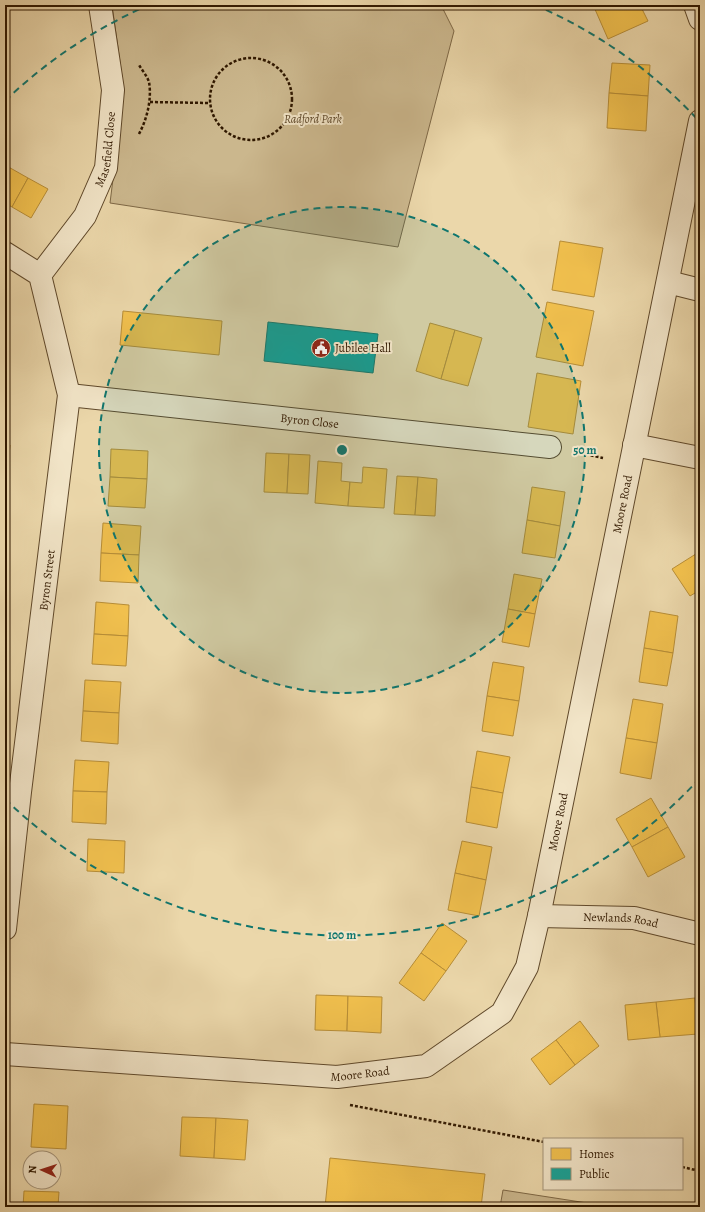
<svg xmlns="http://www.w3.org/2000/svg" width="705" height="1212" viewBox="0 0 705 1212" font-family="Alegreya,serif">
  <rect width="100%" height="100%" fill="#ebd7aa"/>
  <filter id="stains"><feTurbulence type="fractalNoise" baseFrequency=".005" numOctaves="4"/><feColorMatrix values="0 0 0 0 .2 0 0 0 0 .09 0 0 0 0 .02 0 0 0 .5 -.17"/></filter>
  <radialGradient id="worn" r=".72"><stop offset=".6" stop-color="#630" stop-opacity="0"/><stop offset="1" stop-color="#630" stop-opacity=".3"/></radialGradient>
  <!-- green -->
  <g fill="#cbb78d" stroke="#7e6846">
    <polygon points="112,5 441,5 454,31 398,247 110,203 124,91"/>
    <polygon points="503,1190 613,1207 500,1207"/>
  </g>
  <!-- homes -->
  <g fill="#f2c14e" stroke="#b88e37">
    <polygon points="597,5 640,5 648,21 608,39 594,7"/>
    <polygon points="612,63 650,65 648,96 609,93"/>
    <polygon points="609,93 648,96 646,131 607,128"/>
    <polygon points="5,165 28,178 12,207 5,203"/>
    <polygon points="28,178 48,189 31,218 12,207"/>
    <polygon points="560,241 603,248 594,297 552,290"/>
    <polygon points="547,302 594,311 583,366 536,357"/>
    <polygon points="123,311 222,321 219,355 120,345"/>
    <polygon points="430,323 455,330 441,379 416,371"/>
    <polygon points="455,330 482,338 468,386 441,379"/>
    <polygon points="537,373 581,381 573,434 528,427"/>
    <polygon points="5,445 10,445 8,466 5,465"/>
    <polygon points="111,449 148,451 147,479 110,477"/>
    <polygon points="266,453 289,454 287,493 264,492"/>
    <polygon points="289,454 310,455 308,494 287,493"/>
    <polygon points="318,461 342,463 341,481 350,482 348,506 315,503"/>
    <polygon points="363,467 387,469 384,508 348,506 350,482 362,483"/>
    <polygon points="397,476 418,477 415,515 394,514"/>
    <polygon points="110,477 147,479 145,508 108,506"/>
    <polygon points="418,477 437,479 435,516 415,515"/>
    <polygon points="532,487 565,492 560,526 527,520"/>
    <polygon points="527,520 560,526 555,558 522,553"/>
    <polygon points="103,523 141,526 139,555 101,553"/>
    <polygon points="699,552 700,590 690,596 672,569"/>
    <polygon points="101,553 139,555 138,583 100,581"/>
    <polygon points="514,574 542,579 535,614 508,609"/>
    <polygon points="96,602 129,605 128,636 94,634"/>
    <polygon points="508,609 535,614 529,647 502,642"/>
    <polygon points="650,611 678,616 673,653 644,648"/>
    <polygon points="94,634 128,636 126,666 92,664"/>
    <polygon points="644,648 673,653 667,686 639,682"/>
    <polygon points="493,662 524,667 519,701 487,696"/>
    <polygon points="85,680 121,682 119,713 83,711"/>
    <polygon points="487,696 519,701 513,736 482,731"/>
    <polygon points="633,699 663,704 657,743 626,738"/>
    <polygon points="83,711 119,713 118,744 81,741"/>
    <polygon points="626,738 657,743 651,779 620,773"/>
    <polygon points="477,751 510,757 503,793 471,787"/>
    <polygon points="75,760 109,762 107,792 73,791"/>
    <polygon points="471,787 503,793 497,828 466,822"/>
    <polygon points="73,791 107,792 106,824 72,822"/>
    <polygon points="651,798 668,827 632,847 616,819"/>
    <polygon points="668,827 685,857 648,877 632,847"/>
    <polygon points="88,839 125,841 124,873 87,871"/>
    <polygon points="462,841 492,847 486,880 455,873"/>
    <polygon points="455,873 486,880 479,916 448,910"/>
    <polygon points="442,923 467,941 446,971 421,953"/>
    <polygon points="421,953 446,971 424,1001 399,983"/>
    <polygon points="316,995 348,996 347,1031 315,1030"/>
    <polygon points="348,996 382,997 381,1033 347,1031"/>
    <polygon points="695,998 698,1034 660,1037 656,1002"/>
    <polygon points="656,1002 660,1037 628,1040 625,1005"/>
    <polygon points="580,1021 599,1046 575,1065 556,1040"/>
    <polygon points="556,1040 575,1065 550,1085 531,1059"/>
    <polygon points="34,1104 68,1106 66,1149 31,1147"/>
    <polygon points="182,1117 216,1118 214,1158 180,1156"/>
    <polygon points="216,1118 248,1120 245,1160 214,1158"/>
    <polygon points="330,1158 485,1174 481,1207 325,1207"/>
    <polygon points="24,1191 59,1192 58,1206 82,1207 23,1207"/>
  </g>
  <!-- public -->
  <polygon fill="#17a398" stroke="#1e796a" points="268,322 378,334 373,373 264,361"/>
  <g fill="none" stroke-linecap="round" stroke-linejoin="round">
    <defs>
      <g id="minor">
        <polyline points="695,5 700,19"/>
        <polyline points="5,253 40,275 69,395 20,792 5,929"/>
        <path id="s1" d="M40,275l45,-59 21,-48 7,-78 -13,-85"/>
        <polyline points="668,282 700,290"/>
        <path id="s2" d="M69,395l481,52"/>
        <polyline points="634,445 700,458"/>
        <path id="s3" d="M539,916l95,2 66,16"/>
        <path id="s4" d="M5,1054l332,23 89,-11 76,-53 25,-46 12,-51 161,-795"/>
      </g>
    </defs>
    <!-- minor casing -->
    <use href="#minor" stroke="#5f482a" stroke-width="24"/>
    <!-- path -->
    <g stroke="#301800" stroke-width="2.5" stroke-dasharray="3 2" stroke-linecap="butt">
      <circle cx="251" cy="99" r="41"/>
      <polyline points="150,102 210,103"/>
      <path d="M139,134c8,-15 13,-35 10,-52 -2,-6 -7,-12 -10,-17"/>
      <polyline points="576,452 603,458"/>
      <polyline points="350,1105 544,1142"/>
      <polyline points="682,1167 700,1171"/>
    </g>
    <!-- minor -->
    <use href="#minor" stroke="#f2e5c8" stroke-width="22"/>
  </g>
  <!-- distance rings -->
  <circle cx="342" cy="450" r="243" fill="#0f766e" fill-opacity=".12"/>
  <g fill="none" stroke="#0f766e" stroke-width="2" stroke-dasharray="7 5">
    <circle cx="342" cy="450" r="243"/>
    <path d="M700 778A485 485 0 0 1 5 799M5 101A485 485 0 0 1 149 5M535 5A485 485 0 0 1 700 122"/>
  </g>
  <!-- icons -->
  <defs>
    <symbol id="civic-disc" viewBox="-11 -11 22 22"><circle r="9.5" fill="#8f2418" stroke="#f2e5c8"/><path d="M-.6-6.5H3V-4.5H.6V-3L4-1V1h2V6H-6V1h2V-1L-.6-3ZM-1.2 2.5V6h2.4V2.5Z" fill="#fff"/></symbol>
  </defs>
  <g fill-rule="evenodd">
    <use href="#civic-disc" x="310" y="337" width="22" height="22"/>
  </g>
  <g text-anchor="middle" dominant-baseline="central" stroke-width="4" stroke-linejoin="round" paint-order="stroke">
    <!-- park labels -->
    <g font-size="12" font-style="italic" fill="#5e482a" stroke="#f2e5c8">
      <text x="313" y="119">Radford Park</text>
    </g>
    <!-- street labels -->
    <g font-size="12" fill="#301800" stroke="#f2e5c8">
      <text stroke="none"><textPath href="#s1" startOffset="145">Masefield Close</textPath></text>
      <text stroke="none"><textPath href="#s2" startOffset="242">Byron Close</textPath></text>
      <text stroke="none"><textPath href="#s4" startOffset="1040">Moore Road</textPath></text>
      <text transform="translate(47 580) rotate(-83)">Byron Street</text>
      <text stroke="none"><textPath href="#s4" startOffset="716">Moore Road</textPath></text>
      <text stroke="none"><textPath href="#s3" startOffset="82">Newlands Road</textPath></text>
      <text stroke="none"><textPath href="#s4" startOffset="356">Moore Road</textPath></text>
    </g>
    <!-- poi labels -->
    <g font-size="12" fill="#301800" stroke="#f2e5c8" text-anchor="start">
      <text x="335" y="348">Jubilee Hall</text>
    </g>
  </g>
  <circle cx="342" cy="450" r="6" fill="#0f766e" stroke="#f2e5c8" stroke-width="2"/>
  <g font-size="12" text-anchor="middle" font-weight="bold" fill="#0f766e" stroke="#f2e5c8" stroke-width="4" stroke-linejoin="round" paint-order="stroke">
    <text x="585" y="454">50 m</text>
    <text x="342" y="939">100 m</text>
  </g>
  <!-- margin -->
  <rect width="705" height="1212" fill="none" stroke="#ebd7aa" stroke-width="20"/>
  <rect x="6" y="6" width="693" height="1200" fill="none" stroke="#301800" stroke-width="2"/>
  <rect x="10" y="10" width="685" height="1192" fill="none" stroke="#301800"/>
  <!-- legend -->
  <rect x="543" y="1138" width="140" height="52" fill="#f2e5c8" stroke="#a49378"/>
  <rect x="551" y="1148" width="20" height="12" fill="#f2c14e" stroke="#a49378"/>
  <text x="579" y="1158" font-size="12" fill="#301800">Homes</text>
  <rect x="551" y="1168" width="20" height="12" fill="#17a398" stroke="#a49378"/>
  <text x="579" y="1178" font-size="12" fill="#301800">Public</text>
  <!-- north arrow -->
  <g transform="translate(42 1170) rotate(273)"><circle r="19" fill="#f2e5c8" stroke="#a49378"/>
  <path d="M0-3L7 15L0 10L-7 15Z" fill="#8f2418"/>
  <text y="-6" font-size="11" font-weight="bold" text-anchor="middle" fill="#301800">N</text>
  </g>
  <rect width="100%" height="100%" filter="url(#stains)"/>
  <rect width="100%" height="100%" fill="url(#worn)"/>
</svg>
